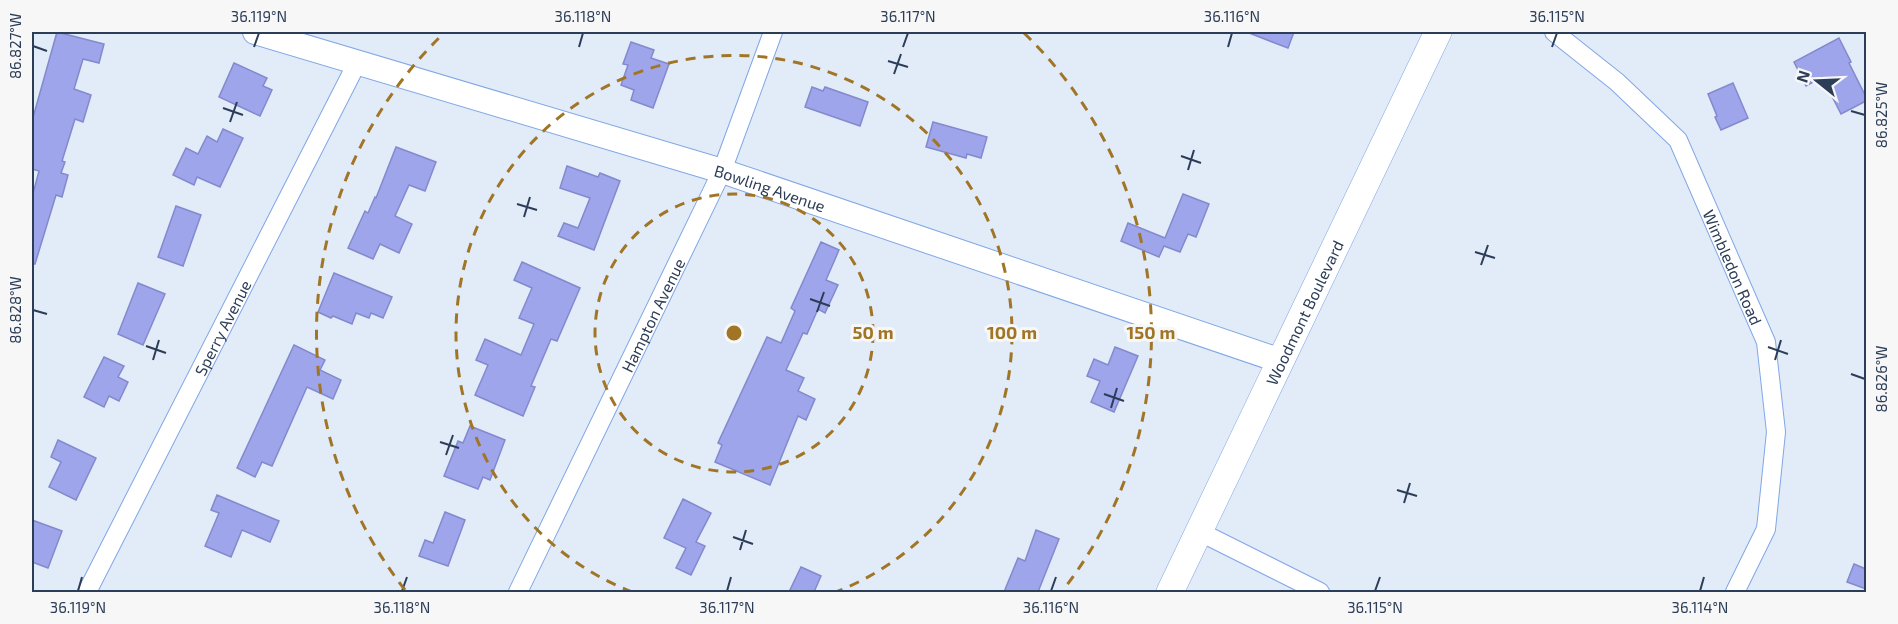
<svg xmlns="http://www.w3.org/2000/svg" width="1898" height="624" viewBox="0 0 1898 624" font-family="'Exo 2',sans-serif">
  <rect width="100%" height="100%" fill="#e2ebf8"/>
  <!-- building -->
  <g fill="#9fa5eb" stroke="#8389cd" stroke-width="1.5">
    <polygon points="57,32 104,44 99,63 83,59 74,89 91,95 83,122 75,119 62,161 65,162 61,173 68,175 62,197 56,195 35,264 32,264 32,197 39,171 32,169 32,121"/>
    <polygon points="1249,32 1294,32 1288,48 1249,33"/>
    <polygon points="1839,38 1851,62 1849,63 1866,97 1866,101 1841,114 1822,77 1806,86 1794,62"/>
    <polygon points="631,42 654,50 651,58 669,64 653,108 631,100 634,90 621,85 628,65 623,64"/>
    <polygon points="234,63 267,78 263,86 272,90 260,116 219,97"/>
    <polygon points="1733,83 1748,118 1721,130 1715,117 1717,116 1708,94"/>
    <polygon points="812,87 823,91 825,87 868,102 860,126 805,107"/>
    <polygon points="933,122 987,137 981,158 967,154 966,158 926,147"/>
    <polygon points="223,129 243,138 220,187 197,177 194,185 173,175 186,148 198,154 207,136 217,142"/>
    <polygon points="396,147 436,162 425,191 409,185 395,216 412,224 399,253 380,244 373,259 348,248 365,211 368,213 375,197 376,198"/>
    <polygon points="567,166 598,177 600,173 620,181 594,250 558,236 564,223 578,228 590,198 560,188"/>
    <polygon points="1183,194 1209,204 1196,237 1188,234 1180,252 1164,246 1159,257 1121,241 1128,223 1165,238"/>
    <polygon points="176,206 201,215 183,266 158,257"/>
    <polygon points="821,242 839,250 826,280 838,285 825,313 818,309 807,334 803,333 786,370 804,378 798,391 815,399 806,420 798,416 770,485 715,462 722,445 718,443 767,337 781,343 795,311 791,308"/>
    <polygon points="522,262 580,288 557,341 551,339 531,386 535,387 523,416 475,395 488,365 476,360 485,339 521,355 534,324 519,318 532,288 514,280"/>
    <polygon points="334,273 392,297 383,318 371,313 369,318 356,313 352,324 333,316 331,318 318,312"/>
    <polygon points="138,283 165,294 143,345 118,334"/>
    <polygon points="294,345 325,360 320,370 341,380 333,399 307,387 272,466 262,462 255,477 237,468"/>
    <polygon points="1115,347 1138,356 1114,412 1091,402 1100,381 1087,376 1094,359 1108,365"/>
    <polygon points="104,357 124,366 118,377 128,382 119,401 109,396 104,407 84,397"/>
    <polygon points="470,426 505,440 490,480 483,477 478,489 444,476 458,441 463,443"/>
    <polygon points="58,440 96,458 76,500 49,487 61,462 51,457"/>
    <polygon points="217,495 279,521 270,542 242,530 231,557 205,546 219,513 211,510"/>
    <polygon points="683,499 711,513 696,542 705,546 691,575 676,568 686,548 664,538"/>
    <polygon points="445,512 465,520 448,566 419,556 425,540 433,543"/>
    <polygon points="32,520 62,531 48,568 32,562"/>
    <polygon points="1036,530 1059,539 1038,592 1004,592 1018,558 1025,561"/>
    <polygon points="1854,564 1866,569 1866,589 1847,582"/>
    <polygon points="801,567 821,576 814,592 789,592"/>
  </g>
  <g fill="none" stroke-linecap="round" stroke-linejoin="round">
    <defs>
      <g id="street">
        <path id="s1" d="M1554,32l63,50 61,58 88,202 10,90 -10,97 -31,63"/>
        <polyline points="1200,532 1320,592"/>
        <path id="s2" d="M87,592l270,-529"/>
        <path id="s3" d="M518,592l204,-421 51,-139"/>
      </g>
      <g id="secondary">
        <path id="s4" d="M255,32l467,139 559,190"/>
      </g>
      <g id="primary">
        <path id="s5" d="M1170,592l268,-560"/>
      </g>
    </defs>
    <!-- street casing -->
    <use href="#street" stroke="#80a7e5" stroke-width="20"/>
    <!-- secondary casing -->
    <use href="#secondary" stroke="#80a7e5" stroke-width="26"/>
    <!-- primary casing -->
    <use href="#primary" stroke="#80a7e5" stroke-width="28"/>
    <!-- street -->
    <use href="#street" stroke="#fff" stroke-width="18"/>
    <!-- secondary -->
    <use href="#secondary" stroke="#fff" stroke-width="24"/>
    <!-- primary -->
    <use href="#primary" stroke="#fff" stroke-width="27"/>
  </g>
  <!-- ticks -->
  <path fill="none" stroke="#2c3d57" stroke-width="2" d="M33,46l14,5M254,47l5,-14M579,47l4,-14M903,47l5,-14M1228,47l4,-14M1552,47l5,-14M888,61l20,6M894,74l7,-20M223,108l20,7M1851,111l14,4M230,122l7,-20M1181,156l20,7M1188,170l6,-20M517,204l20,6M524,217l6,-20M1475,252l20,6M1481,265l7,-20M810,299l20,7M33,310l14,4M817,312l7,-20M146,346l20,7M1768,347l20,7M153,360l6,-20M1775,360l6,-20M1851,374l14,5M1104,394l20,7M1111,408l6,-20M440,442l19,6M446,455l7,-20M1397,490l20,6M1404,503l6,-20M733,537l20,7M740,550l6,-20M78,591l4,-14M402,591l5,-14M727,591l4,-14M1051,591l5,-14M1375,591l5,-14M1700,591l4,-14"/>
  <!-- distance rings -->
  <g fill="none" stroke="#a07626" stroke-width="3" stroke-dasharray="10 8">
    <circle cx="734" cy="333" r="139"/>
    <path d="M632 592A278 278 0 1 1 836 592"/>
    <path d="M405 590A417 417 0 0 1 444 33M1024 33A417 417 0 0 1 1063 590"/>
  </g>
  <g text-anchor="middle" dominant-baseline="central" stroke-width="6" stroke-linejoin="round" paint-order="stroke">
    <!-- street labels -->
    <g font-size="16" fill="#2c3d57" stroke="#f7f7f7">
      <text stroke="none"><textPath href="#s4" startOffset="538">Bowling Avenue</textPath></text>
      <text stroke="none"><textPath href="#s1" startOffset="303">Wimbledon Road</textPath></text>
      <text stroke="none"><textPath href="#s5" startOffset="310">Woodmont Boulevard</textPath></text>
      <text stroke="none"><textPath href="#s3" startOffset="308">Hampton Avenue</textPath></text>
      <text stroke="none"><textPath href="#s2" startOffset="297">Sperry Avenue</textPath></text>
    </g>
  </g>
  <circle cx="734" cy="333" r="9" fill="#a07626" stroke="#f7f7f7" stroke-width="3"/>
  <g font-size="18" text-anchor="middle" font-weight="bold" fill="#a07626" stroke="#f7f7f7" stroke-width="6" stroke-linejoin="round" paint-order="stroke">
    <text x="873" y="339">50 m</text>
    <text x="1012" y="339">100 m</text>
    <text x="1151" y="339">150 m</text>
  </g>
  <!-- border -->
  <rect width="1898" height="624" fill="none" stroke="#f7f7f7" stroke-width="66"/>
  <!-- north arrow -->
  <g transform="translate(1817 81) rotate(288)" stroke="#f7f7f7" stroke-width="4.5" paint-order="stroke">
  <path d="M0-4.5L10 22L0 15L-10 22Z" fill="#2c3d57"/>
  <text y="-9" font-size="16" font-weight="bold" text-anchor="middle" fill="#2c3d57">N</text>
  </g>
  <rect x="33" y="33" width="1832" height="558" fill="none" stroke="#2c3d57" stroke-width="2"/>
  <g font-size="15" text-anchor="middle" fill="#2c3d57">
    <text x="259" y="22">36.119°N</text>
    <text x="583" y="22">36.118°N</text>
    <text x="908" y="22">36.117°N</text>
    <text x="1232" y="22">36.116°N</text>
    <text x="1557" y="22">36.115°N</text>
    <text transform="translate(16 46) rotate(-90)" y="5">86.827°W</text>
    <text transform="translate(1882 115) rotate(-90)" y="5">86.825°W</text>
    <text transform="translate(16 310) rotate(-90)" y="5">86.828°W</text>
    <text transform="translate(1882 379) rotate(-90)" y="5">86.826°W</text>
    <text x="78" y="613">36.119°N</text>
    <text x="402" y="613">36.118°N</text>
    <text x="727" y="613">36.117°N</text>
    <text x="1051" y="613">36.116°N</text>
    <text x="1375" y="613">36.115°N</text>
    <text x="1700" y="613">36.114°N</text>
  </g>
</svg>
